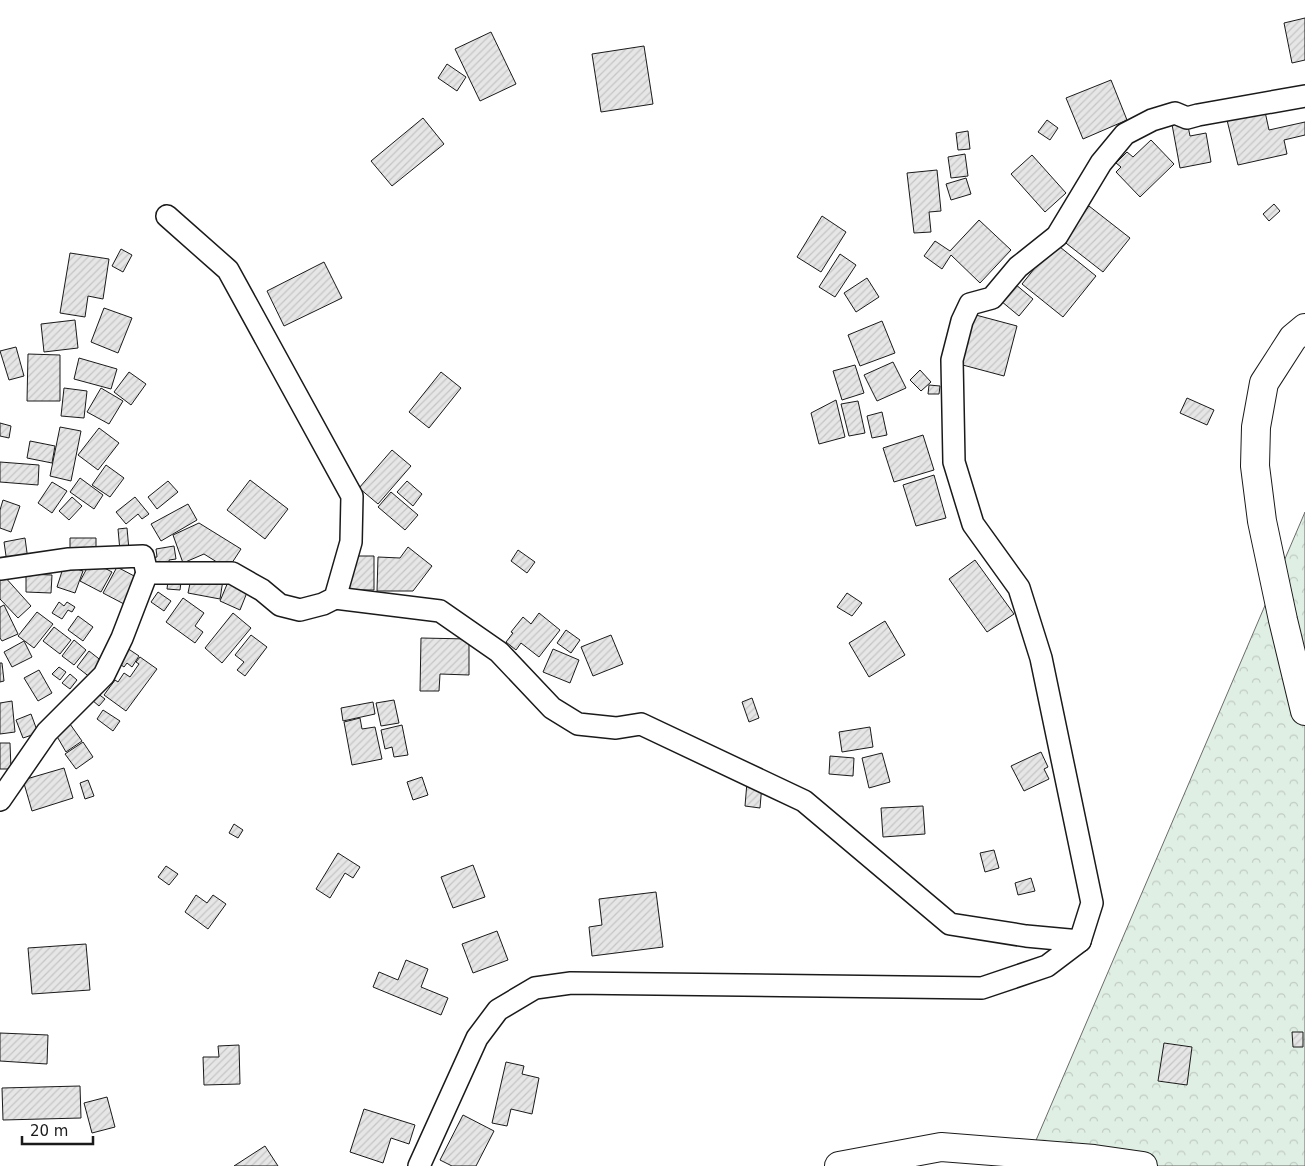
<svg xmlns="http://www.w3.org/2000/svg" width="1305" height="1166" viewBox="0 0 1305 1166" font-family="'DejaVu Sans',sans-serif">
  <defs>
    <pattern id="forest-crowns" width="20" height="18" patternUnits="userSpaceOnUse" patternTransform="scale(1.25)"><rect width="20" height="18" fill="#e0efe3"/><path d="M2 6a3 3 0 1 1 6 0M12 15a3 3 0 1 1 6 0" fill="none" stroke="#c0ccc2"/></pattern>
    <pattern id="building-hatch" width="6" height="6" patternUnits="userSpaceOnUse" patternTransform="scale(1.25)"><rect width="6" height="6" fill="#e6e6e6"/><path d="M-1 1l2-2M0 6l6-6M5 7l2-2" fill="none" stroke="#c5c5c5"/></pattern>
  </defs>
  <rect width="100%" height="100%" fill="#fff"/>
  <!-- forest -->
  <polygon fill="url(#forest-crowns)" stroke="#6a6a6a" points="1305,512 1305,1166 1025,1166"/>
  <!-- building -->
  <g fill="url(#building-hatch)" stroke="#1a1a1a">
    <polygon points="1305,18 1305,60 1292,63 1284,23"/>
    <polygon points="491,32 516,84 480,101 455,49"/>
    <polygon points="644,46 653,104 601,112 592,54"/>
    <polygon points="447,64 466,77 457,91 438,78"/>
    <polygon points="1111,80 1127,120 1083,139 1066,98"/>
    <polygon points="1264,107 1269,130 1305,122 1305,135 1284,140 1287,154 1238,165 1226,116"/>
    <polygon points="1186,116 1190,136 1206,133 1211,162 1180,168 1171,119"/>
    <polygon points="423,118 444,144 392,186 371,161"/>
    <polygon points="1047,120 1058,128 1050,140 1038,132"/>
    <polygon points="968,131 970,149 958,150 956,133"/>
    <polygon points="1151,140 1174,164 1140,197 1116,172 1121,167 1116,163 1127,152 1133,157"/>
    <polygon points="965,154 968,176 951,178 948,157"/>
    <polygon points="1032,155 1066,193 1045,212 1011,174"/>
    <polygon points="937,170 941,211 929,212 931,232 914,233 907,173"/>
    <polygon points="966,178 971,194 951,200 946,184"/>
    <polygon points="1274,204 1280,211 1269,221 1263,214"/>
    <polygon points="1089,206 1130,238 1103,272 1062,240"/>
    <polygon points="822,216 846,232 821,272 797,257"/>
    <polygon points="979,220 1011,250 980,283 951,255 942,269 924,256 935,241 950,251"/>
    <polygon points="1055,243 1096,276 1063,317 1022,284"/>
    <polygon points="121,249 132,255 123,272 112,266"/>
    <polygon points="70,253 109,259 103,299 88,296 85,317 60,313"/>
    <polygon points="840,254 856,265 835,297 819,287"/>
    <polygon points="324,262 342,298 284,326 267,291"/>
    <polygon points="867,278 879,297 856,312 844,293"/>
    <polygon points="1015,284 1033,299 1019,316 1001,301"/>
    <polygon points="104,308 132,318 118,353 91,342"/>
    <polygon points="972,314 1017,326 1004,376 959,364"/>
    <polygon points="75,320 78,348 44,352 41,324"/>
    <polygon points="882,321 895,353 860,366 848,335"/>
    <polygon points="16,347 24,376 9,380 0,351"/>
    <polygon points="28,354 60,355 60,401 27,401"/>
    <polygon points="79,358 117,369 111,389 74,379"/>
    <polygon points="893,362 906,388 877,401 864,375"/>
    <polygon points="855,365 864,393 842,400 833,371"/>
    <polygon points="920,370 931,382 921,391 910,380"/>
    <polygon points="129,372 146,384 131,405 114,392"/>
    <polygon points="441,372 461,388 429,428 409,412"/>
    <polygon points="929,385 940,386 939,394 928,394"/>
    <polygon points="64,388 87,391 84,418 61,416"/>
    <polygon points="101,388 123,401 109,424 87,412"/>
    <polygon points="1187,398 1214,410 1207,425 1180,413"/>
    <polygon points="836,400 845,437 819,444 811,413"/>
    <polygon points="858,401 865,433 849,436 841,404"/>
    <polygon points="882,412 887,435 872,438 867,416"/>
    <polygon points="0,423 11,426 9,438 0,436"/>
    <polygon points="60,427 81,431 71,481 50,476"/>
    <polygon points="99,428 119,443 98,470 78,455"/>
    <polygon points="923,435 934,470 894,482 883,448"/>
    <polygon points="30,441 55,446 52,463 27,458"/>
    <polygon points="392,450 411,466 378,504 359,488"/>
    <polygon points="0,462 39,465 38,485 0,482"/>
    <polygon points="106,465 124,478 110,497 92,485"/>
    <polygon points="934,475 946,518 916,526 903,485"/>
    <polygon points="80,478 103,495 94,509 70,492"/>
    <polygon points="250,480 288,509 265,539 227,510"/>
    <polygon points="168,481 178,492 157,509 148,497"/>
    <polygon points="407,481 422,494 413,506 397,492"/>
    <polygon points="52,482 67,491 52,513 38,503"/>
    <polygon points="391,492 418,515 405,530 378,507"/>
    <polygon points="72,497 82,506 69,520 59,511"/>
    <polygon points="135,497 149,514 142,519 138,514 126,524 116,512"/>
    <polygon points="3,500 20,506 11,532 0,528 0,510"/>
    <polygon points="188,504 197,520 161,541 151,524"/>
    <polygon points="199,523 241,549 228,569 204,554 183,563 173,535"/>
    <polygon points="127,528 129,550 120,551 118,529"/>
    <polygon points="25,538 28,560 7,563 4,542"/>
    <polygon points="70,538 96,538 96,556 70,557"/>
    <polygon points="174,546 176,559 169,560 170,568 152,570 150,558 157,557 156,549"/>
    <polygon points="408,547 432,566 413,591 377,591 378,557 400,558"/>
    <polygon points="518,550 535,562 527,573 511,561"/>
    <polygon points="349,556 374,556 374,590 348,590"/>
    <polygon points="975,560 1014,614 987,632 949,579"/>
    <polygon points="91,561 112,572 101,592 80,581"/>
    <polygon points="64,565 83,571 75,593 57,587"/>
    <polygon points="117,567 138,578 124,604 103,593"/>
    <polygon points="26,574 52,575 51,593 26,592"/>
    <polygon points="192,574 223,580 220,599 188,593"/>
    <polygon points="4,576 31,606 18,618 0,599 0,580"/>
    <polygon points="168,581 181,582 180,590 167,589"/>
    <polygon points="228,582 250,585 240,610 220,601"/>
    <polygon points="158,592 171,601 164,611 151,602"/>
    <polygon points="847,593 862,603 852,616 837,607"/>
    <polygon points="183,598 204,613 195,626 203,632 195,643 166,622"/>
    <polygon points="59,602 64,606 67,602 75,607 72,612 68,610 62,619 52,613"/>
    <polygon points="4,605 18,634 2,641 0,638 0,607"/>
    <polygon points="37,612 53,624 34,648 18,636"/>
    <polygon points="233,613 251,628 222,663 205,648"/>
    <polygon points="539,613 560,630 539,657 521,643 516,650 506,642 513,633 511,632 523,617 531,624"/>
    <polygon points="78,616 93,627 83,641 68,630"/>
    <polygon points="885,621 905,655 869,677 849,643"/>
    <polygon points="54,627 71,640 60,654 43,641"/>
    <polygon points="566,630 580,640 571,653 557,643"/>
    <polygon points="251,635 267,647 245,676 237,670 244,662 235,655"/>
    <polygon points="611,635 623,664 593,676 581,647"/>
    <polygon points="421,638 469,639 469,675 440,674 439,691 420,691"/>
    <polygon points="74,640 86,650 74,665 62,656"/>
    <polygon points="24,641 32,657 12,667 4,652"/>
    <polygon points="124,646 139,656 132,667 127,663 124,667 114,660"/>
    <polygon points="553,649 579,660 570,683 543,672"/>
    <polygon points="89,651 103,662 91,678 77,667"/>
    <polygon points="140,657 157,669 126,711 104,695 115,680 118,682 124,673 130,677 139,664 136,662"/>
    <polygon points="0,663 2,663 4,681 0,682"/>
    <polygon points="59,667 66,672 60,680 52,674"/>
    <polygon points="39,670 52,693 38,701 24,678"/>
    <polygon points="70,674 77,680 70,689 62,683"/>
    <polygon points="97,693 105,699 99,706 92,700"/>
    <polygon points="752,698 759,718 749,722 742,702"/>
    <polygon points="394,700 399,723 381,726 376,703"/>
    <polygon points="12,701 15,732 0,734 0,703"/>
    <polygon points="373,702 375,714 343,721 341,708"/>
    <polygon points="103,710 120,721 113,731 97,719"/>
    <polygon points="31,714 38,733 23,738 16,720"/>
    <polygon points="360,718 362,729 375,727 382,759 352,765 344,722"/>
    <polygon points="70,724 82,741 66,752 55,733"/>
    <polygon points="402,725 408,755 394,757 392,747 385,749 381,730"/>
    <polygon points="870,727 873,747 842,752 839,732"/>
    <polygon points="83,742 93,757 76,769 65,754"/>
    <polygon points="0,743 10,743 11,769 0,769"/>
    <polygon points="1041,752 1048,767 1044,769 1049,779 1024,791 1011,766"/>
    <polygon points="882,753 890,782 869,788 862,758"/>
    <polygon points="830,756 854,758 853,776 829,774"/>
    <polygon points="64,768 73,798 32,811 23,780"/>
    <polygon points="422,777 428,795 413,800 407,782"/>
    <polygon points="88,780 94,796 85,799 80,783"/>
    <polygon points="747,782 762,784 760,808 745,806"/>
    <polygon points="923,806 925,834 883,837 881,808"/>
    <polygon points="234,824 243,830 238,838 229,833"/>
    <polygon points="994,850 999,868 985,872 980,853"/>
    <polygon points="338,853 360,867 353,878 345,873 330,898 316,889"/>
    <polygon points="473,865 485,897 453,908 441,877"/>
    <polygon points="166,866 178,874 169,885 158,877"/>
    <polygon points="1031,878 1035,891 1018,895 1015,883"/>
    <polygon points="656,892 663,947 592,956 589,927 602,925 599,899"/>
    <polygon points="196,895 207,903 213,895 226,904 208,929 185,912"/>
    <polygon points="497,931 508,960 473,973 462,944"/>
    <polygon points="86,944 90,990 32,994 28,948"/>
    <polygon points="406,960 428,969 421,987 448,998 441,1015 373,987 379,972 398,980"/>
    <polygon points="1292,1032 1303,1032 1303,1047 1293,1047"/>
    <polygon points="0,1033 48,1035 47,1064 0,1061"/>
    <polygon points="1164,1043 1192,1047 1187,1085 1158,1081"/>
    <polygon points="239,1045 240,1084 204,1085 203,1057 219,1057 218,1046"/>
    <polygon points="506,1062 524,1066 522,1074 539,1078 532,1114 511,1109 507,1126 492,1123"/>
    <polygon points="80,1086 81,1118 3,1120 2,1088"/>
    <polygon points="107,1097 115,1127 92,1133 84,1103"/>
    <polygon points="364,1109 415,1125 409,1144 391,1138 383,1163 350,1152"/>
    <polygon points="463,1115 494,1131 476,1166 452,1166 440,1160"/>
    <polygon points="265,1146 278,1166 234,1166"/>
  </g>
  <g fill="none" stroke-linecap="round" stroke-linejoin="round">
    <defs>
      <g id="minor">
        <polyline points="0,569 69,559 143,556 147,573"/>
        <polyline points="335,598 440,611 499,652 552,708 578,724 616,728 641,724 804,801 950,924 1026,936 1080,941"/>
        <polyline points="0,800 47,732 104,675 122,638 147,573 232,573 262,590 280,605 300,610 323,604 335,598 351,542 352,496 228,270 167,216"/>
        <polyline points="419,1166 477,1038 498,1010 535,988 571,983 982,988 1047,966 1080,941 1092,903 1041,658 1019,588 973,524 954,462 952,360 962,321 970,304 992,298 1018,267 1057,236 1101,163 1125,134 1152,120 1175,113 1187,118 1198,115 1305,96"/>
      </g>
      <g id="secondary">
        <polyline points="1305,328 1293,338 1264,383 1256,427 1255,466 1262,521 1283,620 1305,711"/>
        <polyline points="839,1166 941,1147 1094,1159 1143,1166"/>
      </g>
    </defs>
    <!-- minor casing -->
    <use href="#minor" stroke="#1a1a1a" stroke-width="24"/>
    <!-- secondary casing -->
    <use href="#secondary" stroke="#1a1a1a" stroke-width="30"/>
    <!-- minor -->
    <use href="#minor" stroke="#fff" stroke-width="21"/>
    <!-- secondary -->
    <use href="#secondary" stroke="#fff" stroke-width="28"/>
  </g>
  <!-- scale -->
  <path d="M22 1136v8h71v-8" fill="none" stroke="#1a1a1a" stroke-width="2.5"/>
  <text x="30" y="1136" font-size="15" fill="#1a1a1a" stroke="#ffffff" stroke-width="4" paint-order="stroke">20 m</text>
</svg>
